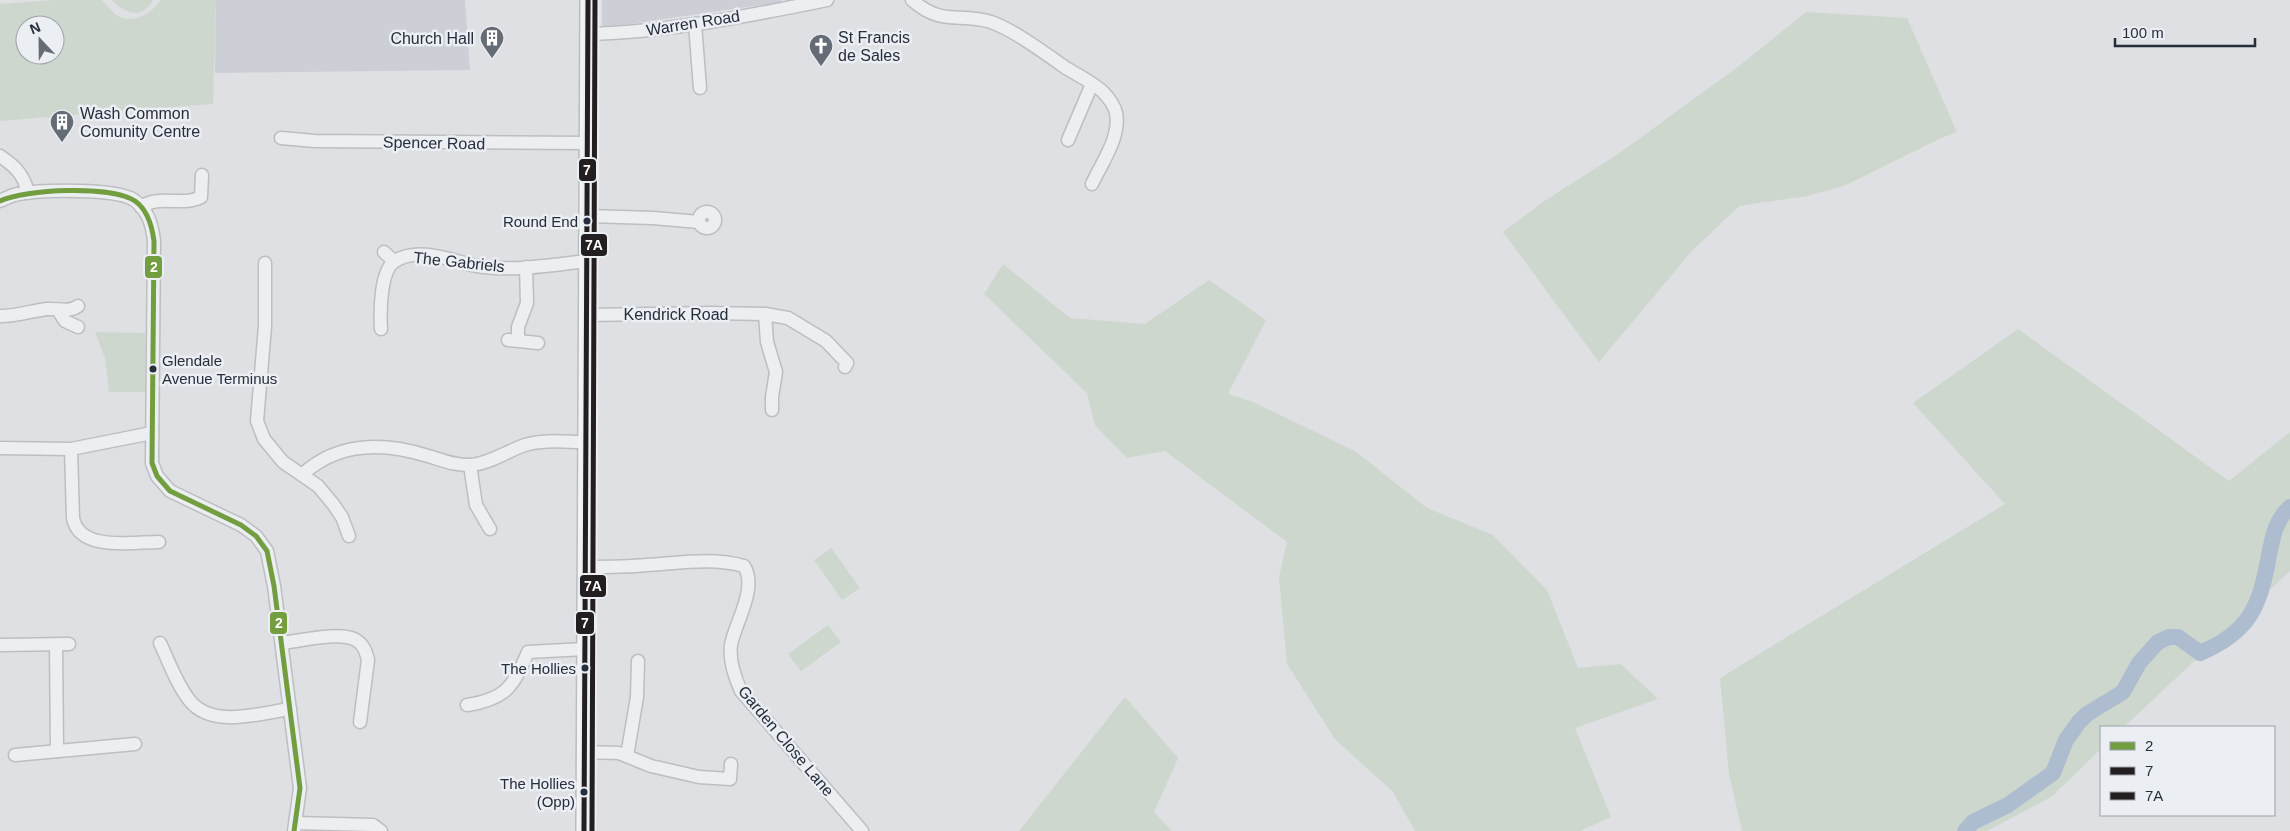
<svg xmlns="http://www.w3.org/2000/svg" width="2290" height="831" viewBox="0 0 2290 831" font-family="Helvetica,sans-serif">
  <rect width="100%" height="100%" fill="#dee0e3"/>
  <!-- built -->
  <g fill="#cccfd6">
    <polygon points="216,0 465,0 470,70 215,73"/>
    <polygon points="602,0 781,0 781,2 602,28"/>
  </g>
  <!-- green -->
  <g fill="#ced7ce" fill-rule="evenodd">
    <path d="M54,0h48c5,5 9,11 14,15 15,10 37,-1 44,-15h56l-3,104 -213,17v-117zM25,25h30v30h-30z"/>
    <path d="M112,0h41c-11,20 -28,14 -41,0z"/>
    <polygon points="1806,12 1907,18 1957,132 1941,138 1844,186 1808,196 1739,206 1691,252 1599,362 1503,232 1546,200 1621,152 1743,63"/>
    <polygon points="1003,264 1070,318 1145,324 1209,280 1266,320 1228,394 1253,402 1355,451 1427,508 1493,535 1547,590 1578,668 1621,664 1658,699 1575,728 1611,817 1580,831 1415,831 1393,792 1335,739 1287,664 1279,577 1287,542 1165,451 1127,458 1095,425 1087,393 984,294"/>
    <polygon points="2018,329 2229,481 2290,432 2290,571 2124,727 2101,727 2101,749 2051,797 1987,831 1742,831 1729,774 1720,678 2005,504 1913,403"/>
    <polygon points="95,332 145,333 145,392 109,392 105,358"/>
    <polygon points="831,548 860,588 842,600 814,560"/>
    <polygon points="828,625 841,642 801,671 788,654"/>
    <polygon points="1125,697 1178,758 1154,812 1172,831 1019,831"/>
  </g>
  <g fill="none" stroke-linecap="round" stroke-linejoin="round">
    <!-- river -->
    <path stroke="#adbcce" stroke-width="16" d="M1965,831l8,-9 35,-17 45,-32 13,-33 13,-18 8,-8 36,-22 16,-29 19,-21 11,-5h9l22,16c50,-21 60,-47 69,-98 4,-19 6,-34 21,-48"/>
    <defs>
      <g id="minor">
        <path d="M912,0c31,27 47,12 79,22 23,8 55,32 75,46 12,7 26,14 36,23 6,6 12,13 14,22 5,24 -15,51 -24,71"/>
        <polyline points="695,24 700,88"/>
        <path d="M588,34c80,-2 160,-18 239,-34"/>
        <polyline points="281,138 315,141 588,143"/>
        <polyline points="1068,140 1092,84"/>
        <path d="M0,156c16,11 24,19 28,37"/>
        <path d="M0,201c6,-3 12,-6 18,-7 23,-4 98,-6 116,6 14,10 18,24 20,41l-2,222 5,13 13,15 71,34 15,11 11,15 7,35 26,202 -6,43"/>
        <path d="M141,207c18,-13 41,0 60,-10l1,-22"/>
        <circle cx="707" cy="220" r="8"/>
        <polyline points="587,216 653,218 699,222"/>
        <polyline points="384,252 394,261"/>
        <polyline points="265,263 265,326 257,421 264,439 283,462 318,486 333,504 342,517 349,536"/>
        <polyline points="58,310 65,321 78,327"/>
        <polyline points="765,314 767,342 776,372 772,397 772,410"/>
        <polyline points="586,315 711,313 765,314 788,318 826,341 847,363 845,367"/>
        <path d="M0,316c19,0 30,-5 47,-7 11,-1 22,4 31,-3"/>
        <path d="M381,329c-1,-16 -1,-59 14,-68 24,-15 57,0 82,5 35,6 74,-1 110,-5"/>
        <polyline points="508,340 538,343"/>
        <polyline points="518,340 518,327 527,303 526,267"/>
        <polyline points="0,448 71,449 152,433"/>
        <path d="M71,449l2,69c6,34 61,24 86,24"/>
        <polyline points="470,465 476,505 490,529"/>
        <path d="M303,474c35,-32 81,-32 125,-18 14,4 28,10 44,9 19,-2 35,-14 53,-20 19,-6 41,-3 61,-3"/>
        <path d="M585,567c21,0 41,0 62,-2 32,-2 66,-8 97,1 14,22 -9,57 -13,79 -2,15 4,33 10,46l121,140"/>
        <path d="M160,643c9,19 17,42 30,58 23,28 70,12 100,8"/>
        <path d="M282,643c18,-2 58,-12 74,-3 8,5 10,12 12,20l-8,62"/>
        <polyline points="0,645 69,644"/>
        <polyline points="56,645 57,751"/>
        <path d="M467,705c39,-6 46,-18 61,-53l57,-3"/>
        <polyline points="584,752 619,753 651,766 699,777 730,779 731,764"/>
        <polyline points="15,755 135,744"/>
        <polyline points="627,756 637,697 638,661"/>
        <polyline points="296,823 373,825 381,831"/>
      </g>
      <polyline id="major" points="584,831 588,0"/>
    </defs>
    <!-- minor casing -->
    <use href="#minor" stroke="#bcbec1" stroke-width="15"/>
    <!-- major casing -->
    <use href="#major" stroke="#bbbdc1" stroke-width="18"/>
    <!-- minor -->
    <use href="#minor" stroke="#edeef0" stroke-width="12"/>
    <!-- major -->
    <use href="#major" stroke="#f2f3f4" stroke-width="15"/>
    <defs>
      <path id="bus-1" d="M0,201c25,-12 111,-16 135,0 13,9 17,25 19,40l-2,222 5,13 13,15 71,34 15,11 11,15 7,35 26,202 -6,43"/>
      <polyline id="bus-2" points="584,831 588,0"/>
      <polyline id="bus-3" points="592,831 595,0"/>
    </defs>
    <!-- bus-1 casing -->
    <use href="#bus-1" stroke="#ebeef3" stroke-width="9"/>
    <!-- bus-2 casing -->
    <use href="#bus-2" stroke="#ebeef3" stroke-width="9"/>
    <!-- bus-3 casing -->
    <use href="#bus-3" stroke="#ebeef3" stroke-width="9"/>
    <!-- bus-1 -->
    <use href="#bus-1" stroke="#729e3f" stroke-width="5"/>
    <!-- bus-2 -->
    <use href="#bus-2" stroke="#231f20" stroke-width="5"/>
    <!-- bus-3 -->
    <use href="#bus-3" stroke="#231f20" stroke-width="5"/>
  </g>
  <!-- icons -->
  <defs>
    <symbol id="building-pin" viewBox="-11 -11 22 30"><path d="M0 17L-7.5 6A9.5 9.5 0 1 1 7.5 6Z" fill="#666c76" stroke="#ebeef3"/><path d="M-4-6H4V6H1V3H-1V6H-4ZM-2.5-4.3h1.7v1.8h-1.7ZM.8-4.3h1.7v1.8H.8ZM-2.5-1h1.7V.8h-1.7ZM.8-1h1.7V.8H.8Z" fill="#fff"/></symbol>
    <symbol id="church-pin" viewBox="-11 -11 22 30"><path d="M0 17L-7.5 6A9.5 9.5 0 1 1 7.5 6Z" fill="#666c76" stroke="#ebeef3"/><path d="M-1.2-6h2.4v3.5h3.3v2.4h-3.3V6h-2.4V-.1h-3.3v-2.4h3.3Z" fill="#fff"/></symbol>
  </defs>
  <g fill-rule="evenodd">
    <use href="#building-pin" x="478" y="24" width="28" height="38"/>
    <use href="#church-pin" x="807" y="32" width="28" height="38"/>
    <use href="#building-pin" x="48" y="108" width="28" height="38"/>
  </g>
  <!-- markers -->
  <g fill="#262d3b" stroke="#ebeef3" stroke-width="2">
    <circle cx="587" cy="221" r="4.5"/>
    <circle cx="153" cy="369" r="4.5"/>
    <circle cx="585" cy="668" r="4.5"/>
    <circle cx="584" cy="792" r="4.5"/>
  </g>
  <g text-anchor="middle" dominant-baseline="central" stroke-width="5" stroke-linejoin="round" paint-order="stroke">
    <!-- bus labels -->
    <g font-size="15" fill="#262d3b" stroke="#ebeef3" text-anchor="end">
      <text x="578" y="221">Round End</text>
      <text x="162" y="360" text-anchor="start">Glendale<tspan x="162" dy="18">Avenue Terminus</tspan></text>
      <text x="576" y="668">The Hollies</text>
      <text x="575" y="783">The Hollies<tspan x="575" dy="18">(Opp)</tspan></text>
    </g>
    <!-- street labels -->
    <g font-size="16" fill="#262d3b" stroke="#ebeef3">
      <text transform="translate(693 23) rotate(-9)">Warren Road</text>
      <text transform="translate(434 143) rotate(1)">Spencer Road</text>
      <text transform="translate(459 262) rotate(6)">The Gabriels</text>
      <text x="676" y="314">Kendrick Road</text>
      <text transform="translate(786 741) rotate(50)">Garden Close Lane</text>
    </g>
    <!-- poi labels -->
    <g font-size="16" fill="#262d3b" stroke="#ebeef3" text-anchor="start">
      <text x="838" y="37">St Francis<tspan x="838" dy="18">de Sales</tspan></text>
      <text x="474" y="38" text-anchor="end">Church Hall</text>
      <text x="80" y="113">Wash Common<tspan x="80" dy="18">Comunity Centre</tspan></text>
    </g>
  </g>
  <g stroke="#ebeef3" stroke-width="2">
    <rect x="578" y="158" width="19" height="24" rx="5" fill="#231f20"/>
    <rect x="580" y="233" width="28" height="24" rx="5" fill="#231f20"/>
    <rect x="144" y="255" width="19" height="24" rx="5" fill="#729e3f"/>
    <rect x="579" y="574" width="28" height="24" rx="5" fill="#231f20"/>
    <rect x="575" y="611" width="20" height="24" rx="5" fill="#231f20"/>
    <rect x="269" y="611" width="19" height="24" rx="5" fill="#729e3f"/>
  </g>
  <g font-size="14" text-anchor="middle" font-weight="bold" fill="#fff">
    <text x="587" y="175">7</text>
    <text x="594" y="250">7A</text>
    <text x="154" y="272">2</text>
    <text x="593" y="591">7A</text>
    <text x="585" y="628">7</text>
    <text x="279" y="628">2</text>
  </g>
  <!-- legend -->
  <rect x="2100" y="726" width="175" height="90" fill="#ebeef3" stroke="#9ca1a9"/>
  <rect x="2110" y="742" width="25" height="8" fill="#729e3f" stroke="#9ca1a9"/>
  <text x="2145" y="751" font-size="15" fill="#262d3b">2</text>
  <rect x="2110" y="767" width="25" height="8" fill="#231f20" stroke="#9ca1a9"/>
  <text x="2145" y="776" font-size="15" fill="#262d3b">7</text>
  <rect x="2110" y="792" width="25" height="8" fill="#231f20" stroke="#9ca1a9"/>
  <text x="2145" y="801" font-size="15" fill="#262d3b">7A</text>
  <!-- north arrow -->
  <g transform="translate(40 40) rotate(338)"><circle r="24" fill="#ebeef3" stroke="#9ca1a9"/>
  <path d="M0-4L9 19L0 12L-9 19Z" fill="#666c76"/>
  <text y="-8" font-size="14" font-weight="bold" text-anchor="middle" fill="#262d3b">N</text>
  </g>
  <!-- scale -->
  <path d="M2115 38v8h140v-8" fill="none" stroke="#262d3b" stroke-width="2.5"/>
  <text x="2122" y="38" font-size="15" fill="#262d3b" stroke="#ebeef3" stroke-width="4" paint-order="stroke">100 m</text>
</svg>
